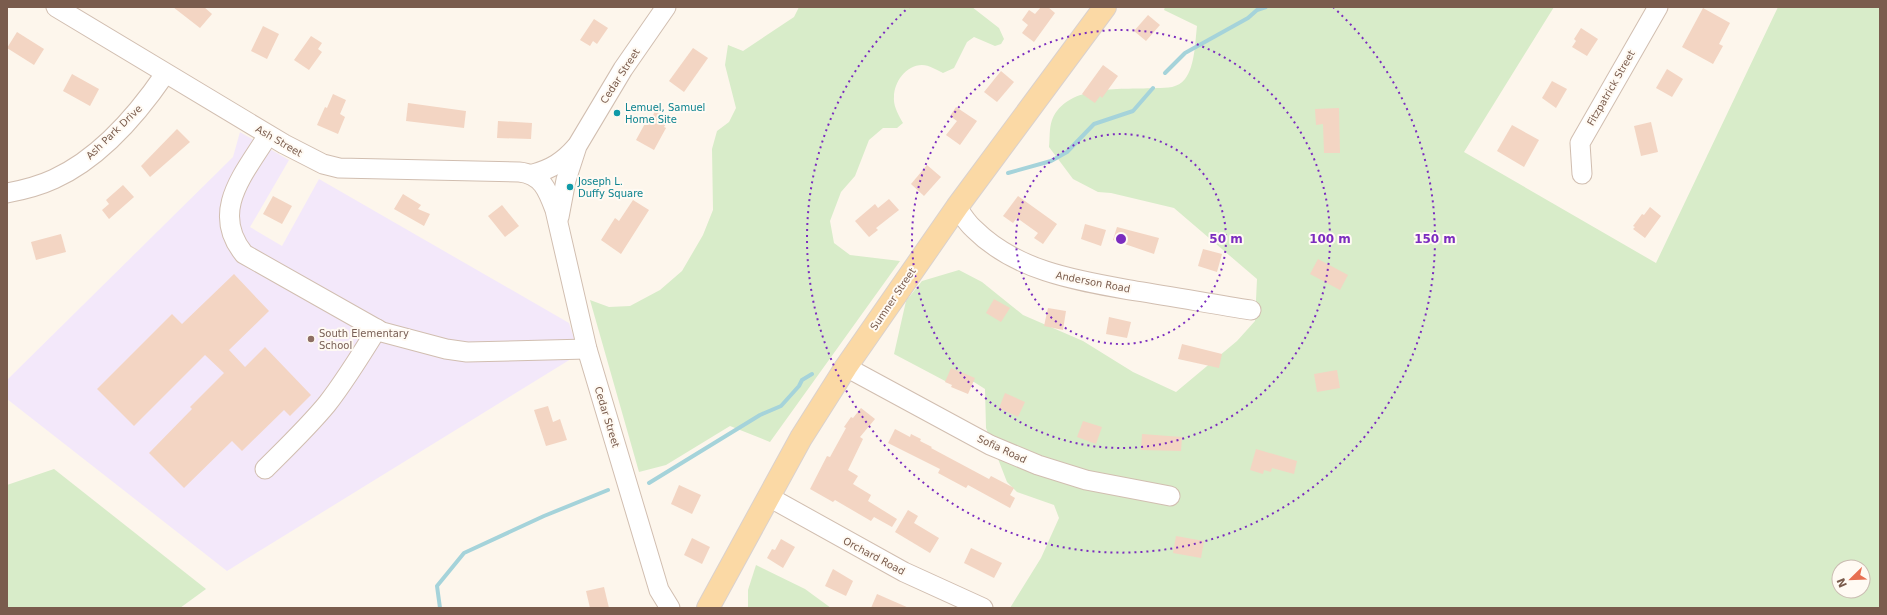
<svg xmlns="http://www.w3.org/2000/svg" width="1887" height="615" viewBox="0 0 1887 615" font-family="'DejaVu Sans',sans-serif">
  <rect width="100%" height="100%" fill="#fdf6ec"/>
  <!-- education -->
  <polygon fill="#f3e8fa" points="240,132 289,160 250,227 282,246 319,179 569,323 579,354 227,571 7,399 7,380 233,157"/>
  <!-- green -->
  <g fill="#d8ecc9" fill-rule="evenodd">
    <path d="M799,7h173l27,21 5,11 -3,5 -6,2 -21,-9 -7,5 -13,26 -11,5c-6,-3 -14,-8 -21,-8 -16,0 -28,17 -28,32 -1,9 5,19 9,26l-6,5h-14l-14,12 -14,36 -14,16 -11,29 4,22 16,12 50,6 -130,181 -40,-16 -64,39 -27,7 -49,-172 19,7 21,-1 30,-16 22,-19 21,-36 10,-25 -1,-61 5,-18 12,-9 7,-14 -11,-43 3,-20 15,6 51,-34z"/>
    <path d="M1165,7h389l-90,145 192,111 122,-256h102v601h-870l31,-50 18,-40 -5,-13 -37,-13 -10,-10 -21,-54 -1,-39 -11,-7h-27l-53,-28 12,-53 16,-20 37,-11 23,12 41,33 60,26 50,31 43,20 61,-51 18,-20 2,-42 -83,-71 -63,-15 -13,-1 -25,-13 -24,-32c1,-8 0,-19 3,-27 15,-37 72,-30 105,-32 10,0 21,0 28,-9 10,-13 10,-36 12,-53l-33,-16zM1839,567h24v24h-24z"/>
    <polygon points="54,469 206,589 180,608 7,608 7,485"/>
    <polygon points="756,565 805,589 831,608 748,608 748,590"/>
  </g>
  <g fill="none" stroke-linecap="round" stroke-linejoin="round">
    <!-- stream -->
    <g stroke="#a5d3da" stroke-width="4">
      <polyline points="1165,73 1185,53 1248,18 1257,10 1266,7"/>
      <polyline points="1008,173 1051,161 1067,152 1094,124 1133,111 1153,88"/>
      <polyline points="649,483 760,415 781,406 799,386 802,380 812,374"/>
      <polyline points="440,608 437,586 464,553 544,516 608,490"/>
    </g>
  </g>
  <!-- building -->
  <g fill="#f3d5c3">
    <polygon points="173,7 204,7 212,14 200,28"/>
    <polygon points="1041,7 1048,7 1055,13 1034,42 1022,33 1028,25 1022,20 1029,10 1035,14"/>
    <polygon points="1703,8 1730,23 1719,44 1723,46 1713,64 1682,47"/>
    <polygon points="1148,15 1160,25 1146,41 1134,31"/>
    <polygon points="594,19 608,28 597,44 593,41 590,46 580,40"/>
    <polygon points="263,26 279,34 267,59 251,51"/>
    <polygon points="1581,28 1598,39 1587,56 1572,47 1576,41 1574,39"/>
    <polygon points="17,32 44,49 34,65 7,48"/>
    <polygon points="311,36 322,43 318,49 322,52 309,70 294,60"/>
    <polygon points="693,48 708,58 684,92 669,81"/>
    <polygon points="1103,65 1118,76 1102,98 1100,96 1095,103 1082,94"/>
    <polygon points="1667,69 1683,79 1672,97 1656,88"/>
    <polygon points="1001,71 1014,82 997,102 984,92"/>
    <polygon points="72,74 99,89 90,106 63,91"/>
    <polygon points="1552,81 1567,89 1556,108 1542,98"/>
    <polygon points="333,94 346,100 340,114 345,117 338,134 317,125 325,107 327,108"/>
    <polygon points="408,103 466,111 464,128 406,121"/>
    <polygon points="956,107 977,121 960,145 946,135 957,121 950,116"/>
    <polygon points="1339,108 1340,153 1324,153 1323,124 1316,125 1315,109"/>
    <polygon points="655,111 669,119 664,127 666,128 654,150 636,140 648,118 651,120"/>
    <polygon points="498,121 532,123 531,139 497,138"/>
    <polygon points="1651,122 1658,152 1641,156 1634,126"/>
    <polygon points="1512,125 1539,140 1524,167 1497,151"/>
    <polygon points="177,129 190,142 150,177 141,166"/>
    <polygon points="927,165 941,177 924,196 911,184"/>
    <polygon points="123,185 134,197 109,219 102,210 109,204 106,200"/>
    <polygon points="403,194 421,205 418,209 430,214 424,226 394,209"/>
    <polygon points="273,196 292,206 282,224 263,214"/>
    <polygon points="1018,196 1057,224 1043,244 1034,238 1038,233 1017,218 1013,223 1003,216"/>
    <polygon points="889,199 899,210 876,228 878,230 869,237 855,221 875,204 878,208"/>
    <polygon points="633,200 649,210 621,254 601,240 615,218 619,221"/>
    <polygon points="502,205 519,226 505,237 488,216"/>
    <polygon points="1650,207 1661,216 1645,238 1633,229 1635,227 1633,226 1642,214 1644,215"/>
    <polygon points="1085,224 1106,230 1101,246 1081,239"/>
    <polygon points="1117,227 1159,238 1154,254 1113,240"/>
    <polygon points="61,234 66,252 36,260 31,242"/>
    <polygon points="1203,249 1222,254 1217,272 1198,266"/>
    <polygon points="1318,259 1348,275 1340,290 1310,274"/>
    <polygon points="234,274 269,311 229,350 245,367 265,347 311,395 290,416 284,410 242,451 232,441 184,488 149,453 192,409 190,407 224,373 205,355 134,426 97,389 172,314 182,324"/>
    <polygon points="994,299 1010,308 1001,322 986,313"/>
    <polygon points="1048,308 1066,311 1063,330 1044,326"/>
    <polygon points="1109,317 1131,322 1127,338 1106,334"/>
    <polygon points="1182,344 1222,354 1219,368 1178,359"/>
    <polygon points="951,368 975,378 968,394 951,387 952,385 945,382"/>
    <polygon points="1337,370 1340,388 1317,392 1314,374"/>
    <polygon points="1005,393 1025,402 1018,417 999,408"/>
    <polygon points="548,406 553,422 560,419 567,440 546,446 534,410"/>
    <polygon points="861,408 875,419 860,437 863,439 848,470 858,476 853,484 871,495 868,501 897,519 892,527 874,517 871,521 835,500 833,502 810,489 827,456 830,457 846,428 844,427 851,417 853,418"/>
    <polygon points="1083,421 1102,427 1096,444 1077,437"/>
    <polygon points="895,429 910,437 911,434 921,439 920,441 932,447 931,448 989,479 991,476 1014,488 1010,495 1015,498 1010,508 968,485 966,488 938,473 940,469 888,443"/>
    <polygon points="1142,434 1182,437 1181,451 1141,450"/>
    <polygon points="1256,449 1297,461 1294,474 1272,468 1271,472 1264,470 1263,474 1250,470"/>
    <polygon points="679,485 701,495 692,514 671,504"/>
    <polygon points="908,510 918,516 914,523 939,538 930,553 895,532"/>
    <polygon points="1176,536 1204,541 1201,558 1173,553"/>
    <polygon points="692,538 710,547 702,564 684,555"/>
    <polygon points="781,539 795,547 783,568 767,558 772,549 775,550"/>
    <polygon points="971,548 1002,563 994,578 964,563"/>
    <polygon points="833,569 853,581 846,596 825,586"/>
    <polygon points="604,587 609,608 590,608 586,591"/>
    <polygon points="877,594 909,608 871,608"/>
  </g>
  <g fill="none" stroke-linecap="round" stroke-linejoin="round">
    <defs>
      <g id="minor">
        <path d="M56,7l228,137 39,20 16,4 180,4c23,2 29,19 36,38l32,139 72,241 11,18"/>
        <path d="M268,135c-23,38 -59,76 -24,119l138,78 64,17 21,3 120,-3"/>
        <path d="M533,174c18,-5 30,-12 43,-27"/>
        <polyline points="1582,174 1580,143 1658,7"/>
        <path d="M7,193c16,-3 32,-7 47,-14 46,-21 83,-64 111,-105"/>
        <path d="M957,207c5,8 10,16 17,22 43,43 105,52 162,62 39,6 77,13 115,19"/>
        <polyline points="559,217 566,180 577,146 623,69 666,7"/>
        <polyline points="846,367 990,445 1038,465 1086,480 1170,496"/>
        <path d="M265,469c21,-21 43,-42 62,-65 18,-23 34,-49 50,-75"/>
        <polyline points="769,497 904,572 983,608"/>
      </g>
      <polyline id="major" points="708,608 801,438 846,367 957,207 1105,7"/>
    </defs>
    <!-- minor casing -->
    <use href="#minor" stroke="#d1beb0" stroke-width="21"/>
    <!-- major casing -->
    <use href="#major" stroke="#dad1cd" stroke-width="24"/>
    <!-- minor -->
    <use href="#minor" stroke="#fff" stroke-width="19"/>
    <!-- major -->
    <use href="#major" stroke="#fbd9a5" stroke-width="22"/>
  </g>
  <!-- distance rings -->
  <g fill="none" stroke="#7b2cbf" stroke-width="2" stroke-dasharray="2 4">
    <circle cx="1121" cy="239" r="105"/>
    <circle cx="1121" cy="239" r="209"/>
    <path d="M1333 7A314 314 0 1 1 909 7"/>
  </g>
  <!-- markers -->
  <g fill="#0f9aa8" stroke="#fffaf3" stroke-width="1.5">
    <circle cx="617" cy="113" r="4"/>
    <circle cx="570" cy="187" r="4"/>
  </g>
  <circle fill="#8d6e63" stroke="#fffaf3" stroke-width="1.5" cx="311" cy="339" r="4"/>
  <g text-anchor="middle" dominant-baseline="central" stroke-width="4" stroke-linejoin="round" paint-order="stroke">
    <!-- street labels -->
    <g font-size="10" fill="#7a5c4d" stroke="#fffaf3">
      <text transform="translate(620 76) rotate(-57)">Cedar Street</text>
      <text transform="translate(1611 88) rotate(-60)">Fitzpatrick Street</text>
      <text transform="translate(114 132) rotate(-44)">Ash Park Drive</text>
      <text transform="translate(279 141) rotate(30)">Ash Street</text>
      <text transform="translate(1093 282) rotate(11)">Anderson Road</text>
      <text transform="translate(893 299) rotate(-56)">Sumner Street</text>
      <text transform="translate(607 417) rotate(73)">Cedar Street</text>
      <text transform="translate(1002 449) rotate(25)">Sofia Road</text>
      <text transform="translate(874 556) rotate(28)">Orchard Road</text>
    </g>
    <!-- culture labels -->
    <g font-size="10" fill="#0d838f" stroke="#fffaf3" text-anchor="start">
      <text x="625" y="107">Lemuel, Samuel<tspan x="625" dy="12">Home Site</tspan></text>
      <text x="578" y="181">Joseph L.<tspan x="578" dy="12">Duffy Square</tspan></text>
    </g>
    <!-- education labels -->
    <g font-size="10" fill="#785e54" stroke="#fffaf3" text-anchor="start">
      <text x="319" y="333">South Elementary<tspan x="319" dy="12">School</tspan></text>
    </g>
  </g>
  <circle cx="1121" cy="239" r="6" fill="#7b2cbf" stroke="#fffaf3" stroke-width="2"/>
  <g font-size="12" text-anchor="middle" font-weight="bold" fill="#7b2cbf" stroke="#fffaf3" stroke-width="4" stroke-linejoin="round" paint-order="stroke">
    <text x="1226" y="243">50 m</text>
    <text x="1330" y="243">100 m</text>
    <text x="1435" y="243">150 m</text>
  </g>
  <!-- border -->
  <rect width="1887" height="615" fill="none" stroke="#7a5c4d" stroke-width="16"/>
  <!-- north arrow -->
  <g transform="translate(1851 579) rotate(247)"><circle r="19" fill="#fffaf3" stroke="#cabbb1"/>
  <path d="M0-3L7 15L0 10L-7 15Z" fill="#e76f51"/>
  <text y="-6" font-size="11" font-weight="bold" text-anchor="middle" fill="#7a5c4d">N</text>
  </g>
</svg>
